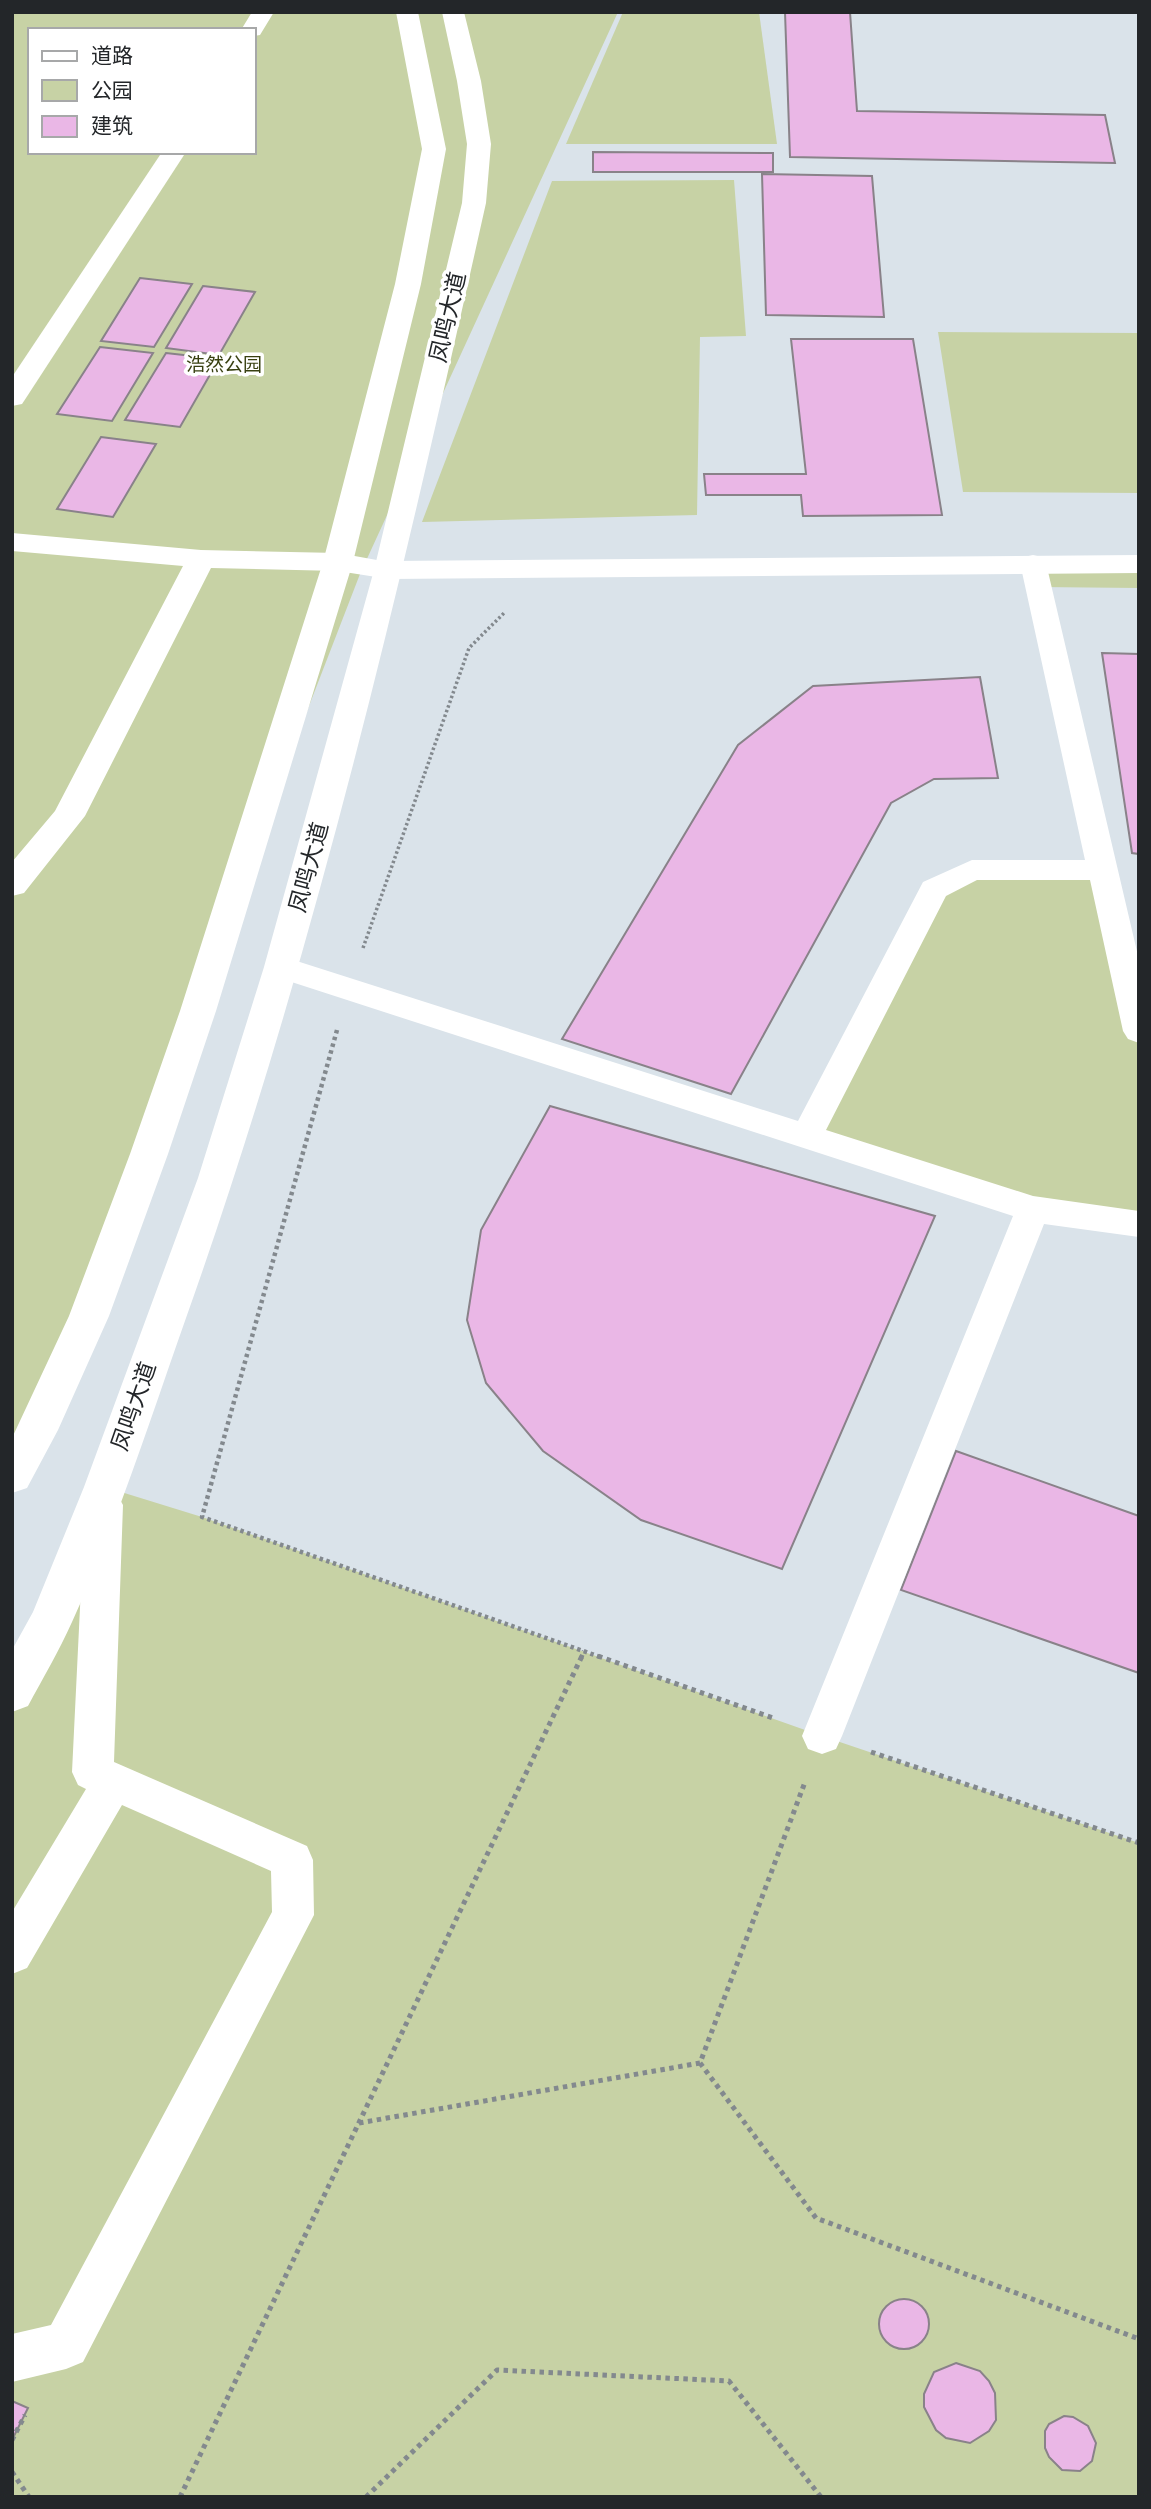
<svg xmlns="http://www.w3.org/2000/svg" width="1151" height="2509" viewBox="0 0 1151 2509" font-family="Raleway,'Noto Sans SC',sans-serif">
  <rect width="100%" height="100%" fill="#dae3ea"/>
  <!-- green -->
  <g fill="#c7d2a5" fill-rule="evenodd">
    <path d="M12,12h606l-258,562 -319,825 -29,57zM30,30h224v122h-224z"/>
    <polygon points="623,12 759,12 777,144 566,144"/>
    <polygon points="734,180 746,336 700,337 697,515 422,522 552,181"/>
    <polygon points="938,332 1139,333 1139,493 963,492"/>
    <polygon points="1033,563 1139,564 1139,588 1038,587"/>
    <polygon points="972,870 1102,870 1139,1031 1139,1224 1033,1209 807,1135 934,889"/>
    <polygon points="105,1487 202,1517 822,1736 1139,1843 1139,2497 12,2497 12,1692"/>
  </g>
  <!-- building -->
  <g fill="#eab7e6" stroke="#898289" stroke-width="2">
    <polygon points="785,12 850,12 857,111 1105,115 1115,163 790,157"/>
    <polygon points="593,152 773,153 773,172 593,172"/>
    <polygon points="762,174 872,176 884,317 766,315"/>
    <polygon points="140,278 192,284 154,347 101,341"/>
    <polygon points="203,286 255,292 219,355 166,348"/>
    <polygon points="791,339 913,339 942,515 803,516 801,495 706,495 704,474 806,474"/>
    <polygon points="100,347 153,353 112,421 57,414"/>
    <polygon points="166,353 219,359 180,427 125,420"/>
    <polygon points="101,437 156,444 113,517 57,509"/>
    <polygon points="1102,653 1139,654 1139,854 1132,853"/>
    <polygon points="980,677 998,778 934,779 891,803 731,1094 562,1039 738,745 813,686"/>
    <polygon points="550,1106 935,1216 782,1569 641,1520 543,1451 486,1383 467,1320 481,1230"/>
    <polygon points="956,1451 1139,1516 1139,1673 901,1590"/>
    <circle cx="904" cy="2324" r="25"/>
    <polygon points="956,2363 980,2371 989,2381 995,2393 996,2420 989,2431 970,2443 946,2438 936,2430 924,2407 924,2394 934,2372"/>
    <polygon points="12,2401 28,2408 12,2440"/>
    <polygon points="1064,2416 1073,2417 1088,2426 1096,2443 1092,2461 1080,2471 1062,2470 1049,2457 1045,2448 1045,2431 1049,2424"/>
  </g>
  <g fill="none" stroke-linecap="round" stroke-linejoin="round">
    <!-- path-far2 -->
    <polyline stroke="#83898e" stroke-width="3.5" stroke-dasharray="2.5 2.5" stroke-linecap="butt" points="363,948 469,648 505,612"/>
    <!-- path-far1 -->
    <g stroke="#83898e" stroke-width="4.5" stroke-dasharray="3.5 3.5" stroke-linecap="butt">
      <polyline points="337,1030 202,1517 603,1658"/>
      <polyline points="581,1658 584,1651"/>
    </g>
    <!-- path -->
    <g stroke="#83898e" stroke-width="5" stroke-dasharray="4.5 4.5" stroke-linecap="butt">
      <polyline points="598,1656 773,1718"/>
      <polyline points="871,1752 1139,1843"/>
      <polyline points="700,2063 816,2218 1139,2339"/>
      <polyline points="359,2123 700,2063 805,1782"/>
      <polyline points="12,2440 25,2415"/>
      <polyline points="12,2472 29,2497"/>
      <polyline points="180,2497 582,1656"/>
      <polyline points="366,2497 497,2370 729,2381 821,2497"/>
    </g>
    <!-- service -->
    <g fill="#fff" fill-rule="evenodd">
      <polygon points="1033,555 1042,557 1046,563 1139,960 1139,1043 1128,1039 1123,1031 1090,880 977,880 946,896 826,1130 1033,1196 1139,1211 1139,1237 1044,1224 842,1736 836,1749 822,1754 808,1749 802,1736 1013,1216 270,975 265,967 270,959 281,956 798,1121 923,882 972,860 1085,860 1020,563 1024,557"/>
      <polygon points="104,1489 117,1494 123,1505 114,1762 307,1846 313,1860 314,1915 83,2362 66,2369 12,2382 12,2334 51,2325 272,1912 271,1871 122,1805 27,1968 12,1974 12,1912 86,1789 78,1785 72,1772 85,1505 91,1494"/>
    </g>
    <!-- pedestrian -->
    <g fill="#fff" fill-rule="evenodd">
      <polygon points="252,12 274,12 260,35 254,36 254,30 241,30"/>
      <polygon points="162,152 186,152 26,398 22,404 12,406 12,377"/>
      <polygon points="12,533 201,550 338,553 399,564 404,570 399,576 389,579 338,571 211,568 85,816 24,893 12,896 12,862 55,811 183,566 12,551"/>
    </g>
    <!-- minor -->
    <polygon fill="#fff" fill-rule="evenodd" points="1139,555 1139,573 389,579 379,576 374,570 379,564 389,561"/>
    <!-- secondary -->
    <g fill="#fff" fill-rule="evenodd">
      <polygon points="396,12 418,12 446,149 421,284 353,562 216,1011 168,1154 109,1316 58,1430 27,1488 12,1493 12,1438 69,1316 130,1154 180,1011 323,562 395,284 422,149"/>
      <path d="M442,12h22l17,69 10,63 -5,59c-84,376 -171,752 -300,1115 -36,102 -69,206 -114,304 -13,29 -29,56 -44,84l-16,6v-62l21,-38 51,-125 114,-309 66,-211 110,-397 88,-367 5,-59 -10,-63z"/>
    </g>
  </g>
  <g text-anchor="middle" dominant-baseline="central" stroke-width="7" stroke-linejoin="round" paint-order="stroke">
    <!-- far-park labels -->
    <g font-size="19" fill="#384011" stroke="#fff">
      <text x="224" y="364">浩然公园</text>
    </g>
    <!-- street labels -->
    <g font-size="23" fill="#232629" stroke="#fff">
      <text transform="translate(447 317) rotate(-77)">凤鸣大道</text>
      <text transform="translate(308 867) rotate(-75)">凤鸣大道</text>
      <text transform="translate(133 1406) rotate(-71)">凤鸣大道</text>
    </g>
  </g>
  <!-- border -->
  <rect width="1151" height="2509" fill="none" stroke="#232629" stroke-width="28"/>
  <!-- legend -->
  <rect x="28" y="28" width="228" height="126" fill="#ffffff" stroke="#a7a8a9" stroke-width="2"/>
  <rect x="42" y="51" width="35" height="10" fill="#ffffff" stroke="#a7a8a9" stroke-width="2"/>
  <text x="91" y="63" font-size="21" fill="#232629">道路</text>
  <rect x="42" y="80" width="35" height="21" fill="#c7d2a5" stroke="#a7a8a9" stroke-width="2"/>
  <text x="91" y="98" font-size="21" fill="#232629">公园</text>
  <rect x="42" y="116" width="35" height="21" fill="#eab7e6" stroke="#a7a8a9" stroke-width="2"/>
  <text x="91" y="133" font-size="21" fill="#232629">建筑</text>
</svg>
